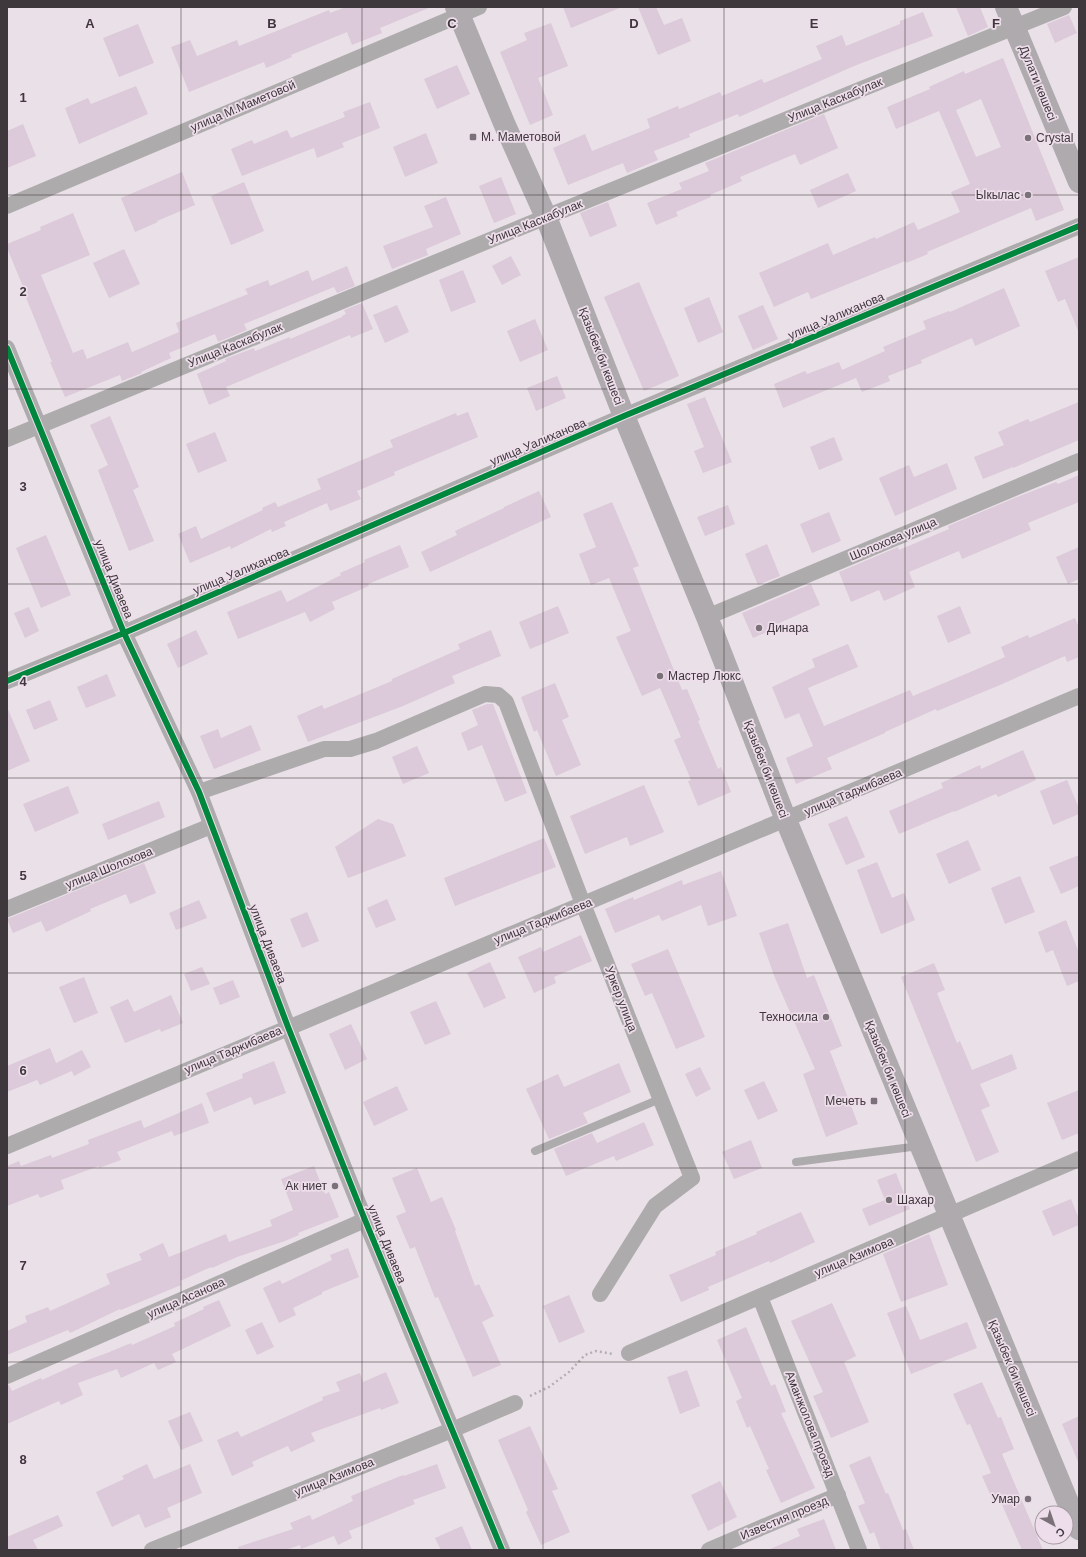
<svg xmlns="http://www.w3.org/2000/svg" width="1086" height="1557" viewBox="0 0 1086 1557" font-family="Helvetica,sans-serif">
  <rect width="100%" height="100%" fill="#eae1e8"/>
  <!-- building -->
  <g fill="#dcc9d9" fill-rule="evenodd">
    <polygon points="346,7 431,7 380,28 382,33 352,45 347,32 291,55 292,57 266,68 264,62 189,92 171,47 190,40 197,56 237,40 239,46 329,10 330,13"/>
    <polygon points="563,7 622,7 571,28"/>
    <polygon points="638,7 656,7 664,25 682,18 691,41 658,55"/>
    <polygon points="956,7 980,7 988,27 968,36"/>
    <polygon points="923,12 933,36 854,66 739,117 738,114 689,134 690,137 654,151 658,160 627,173 623,163 568,185 553,148 585,134 592,151 650,128 647,119 678,106 679,109 720,92 722,96 762,79 764,83 822,59 816,46 842,35 846,46 900,24 900,21"/>
    <polygon points="1069,15 1077,33 1055,43 1047,24"/>
    <polygon points="551,23 568,66 538,78 553,115 530,125 500,52 527,40 524,33"/>
    <polygon points="138,24 154,63 119,77 103,38"/>
    <path d="M1003,58l61,152 -28,11 -5,-13 -104,44 1,2 -22,9 -1,-2 -94,38 -3,-7 -34,15 -15,-34 69,-30 5,12 42,-18 1,2 38,-17 4,8 42,-18 -9,-20 19,-8 -31,-73 -43,18 -9,-22 43,-18 -1,-2 35,-16 1,3zM981,99l20,48 -25,10 -20,-47z"/>
    <polygon points="457,65 470,94 437,109 424,79"/>
    <polygon points="136,86 148,114 79,144 65,108 88,98 91,104"/>
    <polygon points="370,102 380,128 342,143 344,147 317,158 314,148 242,176 231,149 252,140 254,144 287,130 291,138 345,117 343,112"/>
    <polygon points="824,114 838,148 800,165 795,154 740,177 742,181 710,195 711,197 676,212 678,216 656,225 647,203 682,189 679,183 709,171 705,163"/>
    <polygon points="23,124 36,156 7,168 7,131"/>
    <polygon points="426,133 438,163 405,177 393,147"/>
    <polygon points="182,172 195,205 157,221 158,222 135,232 121,198"/>
    <polygon points="848,173 856,191 818,208 810,190"/>
    <polygon points="501,177 516,214 494,223 479,186"/>
    <polygon points="244,182 264,231 231,245 211,196"/>
    <polygon points="446,197 461,234 426,249 428,255 392,269 383,246 433,227 424,206"/>
    <polygon points="608,202 617,226 590,237 580,213"/>
    <polygon points="73,213 90,255 41,275 73,353 83,349 87,359 128,342 132,352 179,332 176,323 248,294 245,289 268,280 270,286 308,270 312,281 347,266 355,286 337,293 334,287 244,324 247,330 218,342 215,334 169,353 171,358 141,372 142,373 122,381 120,375 65,397 50,362 52,362 23,290 24,289 7,248 7,244 41,230 40,227"/>
    <polygon points="124,249 140,284 109,298 93,263"/>
    <polygon points="511,256 521,275 502,285 492,266"/>
    <polygon points="1079,257 1079,333 1065,299 1058,302 1045,271"/>
    <polygon points="463,270 476,302 451,312 439,280"/>
    <polygon points="639,282 679,376 644,391 604,297"/>
    <polygon points="1004,288 1020,326 975,346 972,338 921,360 922,363 888,376 890,381 862,392 856,378 783,408 774,384 805,371 807,374 839,362 842,370 885,351 883,347 926,329 923,321 949,311 950,312"/>
    <polygon points="709,297 723,332 698,343 684,308"/>
    <polygon points="362,303 373,329 351,338 350,335 226,387 230,396 209,405 197,374 226,361 225,359 254,348 255,351 290,337 290,339 342,317 342,316 346,314 344,310"/>
    <polygon points="397,305 409,332 385,343 373,315"/>
    <polygon points="763,305 778,339 753,350 738,316"/>
    <polygon points="535,319 548,350 520,362 507,331"/>
    <polygon points="557,376 566,398 536,411 527,388"/>
    <polygon points="705,397 732,462 703,473 694,451 704,447 687,404"/>
    <polygon points="1079,402 1079,440 1013,468 1013,467 983,479 974,457 1004,445 998,432 1028,419 1030,422"/>
    <polygon points="468,412 478,437 394,472 395,475 357,491 361,499 330,511 327,503 284,522 286,526 272,532 271,529 231,549 230,546 190,563 178,534 196,526 201,539 263,510 262,508 275,502 278,507 321,489 317,479 393,447 390,440 456,413 457,416"/>
    <polygon points="110,416 139,487 133,490 154,541 129,551 98,470 108,465 90,425"/>
    <polygon points="215,432 227,461 198,473 186,444"/>
    <polygon points="834,437 843,460 819,470 810,447"/>
    <polygon points="947,463 957,489 895,516 879,478 909,465 914,477"/>
    <polygon points="1079,475 1079,502 1028,523 1031,530 962,559 959,551 909,572 915,587 884,601 879,590 851,602 839,572 898,547 899,550 949,529 948,526 1017,497 1056,482 1058,484"/>
    <polygon points="539,491 551,517 430,572 421,552 457,535 455,531 504,508 504,507"/>
    <polygon points="612,502 639,566 633,568 654,621 682,690 687,689 700,720 698,721 718,769 721,767 731,792 698,806 688,781 691,780 674,740 681,737 660,688 642,696 616,637 631,631 609,578 591,585 579,554 596,547 583,514"/>
    <polygon points="728,505 735,524 705,536 697,517"/>
    <polygon points="829,512 841,541 812,553 800,524"/>
    <polygon points="46,535 71,595 41,608 16,548"/>
    <polygon points="767,544 780,576 758,585 745,554"/>
    <polygon points="400,545 409,567 368,584 369,586 332,602 335,609 310,622 305,612 238,639 227,612 281,590 287,602 341,575 340,573 365,562 364,560"/>
    <polygon points="1079,547 1079,579 1068,584 1056,557"/>
    <polygon points="811,584 820,605 777,624 779,627 753,638 742,613"/>
    <polygon points="558,606 569,633 530,649 519,622"/>
    <polygon points="960,606 971,633 948,643 937,616"/>
    <polygon points="29,607 39,631 25,638 14,613"/>
    <polygon points="1075,618 1079,628 1079,657 1067,662 1065,656 1000,685 937,711 936,709 885,732 885,733 827,758 832,769 796,784 786,758 813,746 799,713 785,719 772,687 815,667 812,659 848,644 858,667 808,688 824,726 910,690 913,696 968,673 1005,657 1001,647 1028,635 1029,638"/>
    <polygon points="196,630 208,654 178,668 167,644"/>
    <polygon points="491,630 501,656 452,676 455,683 403,706 308,742 297,716 322,705 324,709 392,681 392,679 460,649 458,644"/>
    <polygon points="107,674 116,696 86,708 77,687"/>
    <polygon points="555,683 569,717 562,720 581,765 556,776 537,730 534,732 521,697"/>
    <polygon points="50,700 58,720 34,730 26,710"/>
    <polygon points="487,704 493,704 527,793 505,802 482,745 468,751 461,733 478,725 472,710"/>
    <polygon points="7,707 30,761 7,771"/>
    <polygon points="251,725 261,750 214,769 200,736 218,729 221,738"/>
    <polygon points="417,746 429,773 403,784 392,757"/>
    <polygon points="1023,750 1036,780 998,797 996,794 954,812 954,811 899,834 889,811 943,788 941,783 980,765 981,769"/>
    <polygon points="1067,780 1079,808 1079,814 1053,825 1040,791"/>
    <polygon points="644,785 664,832 630,846 627,837 585,854 570,816"/>
    <polygon points="68,786 79,813 35,832 23,804"/>
    <polygon points="159,801 165,817 108,840 102,824"/>
    <polygon points="847,816 865,857 846,865 828,824"/>
    <polygon points="378,819 393,824 406,856 348,878 335,847"/>
    <polygon points="544,838 556,867 455,906 444,878"/>
    <polygon points="968,840 981,870 949,884 936,854"/>
    <polygon points="1079,855 1079,886 1061,894 1049,867"/>
    <polygon points="877,862 892,898 904,893 915,920 881,934 857,870"/>
    <polygon points="144,863 156,893 130,904 126,894 90,909 91,911 46,932 41,921 13,933 7,919"/>
    <polygon points="721,871 737,916 708,926 701,905 662,921 659,915 615,933 605,909 633,897 634,900 682,880 683,885"/>
    <polygon points="1020,876 1035,912 1005,924 991,888"/>
    <polygon points="387,899 396,920 376,928 367,908"/>
    <polygon points="199,900 207,918 176,930 169,913"/>
    <polygon points="307,912 319,941 302,948 290,919"/>
    <polygon points="1066,920 1079,953 1079,981 1067,986 1053,950 1046,953 1038,932"/>
    <polygon points="788,923 807,978 814,975 842,1046 830,1051 858,1124 826,1137 803,1074 815,1069 775,978 759,933"/>
    <polygon points="581,935 592,961 554,977 556,983 534,993 518,957 541,947 543,952"/>
    <polygon points="668,949 705,1037 676,1049 652,993 645,996 631,964"/>
    <polygon points="490,962 506,998 484,1008 467,973"/>
    <polygon points="934,963 945,990 937,993 957,1043 960,1041 972,1070 1012,1054 1017,1069 980,1084 990,1106 981,1110 999,1152 976,1162 901,977"/>
    <polygon points="202,967 210,984 191,991 184,974"/>
    <polygon points="84,977 98,1013 74,1023 59,987"/>
    <polygon points="233,980 240,997 220,1005 213,988"/>
    <polygon points="171,995 183,1023 161,1032 160,1029 125,1043 110,1007 128,999 134,1012"/>
    <polygon points="436,1001 451,1034 425,1045 410,1012"/>
    <polygon points="351,1024 367,1059 345,1070 329,1034"/>
    <polygon points="50,1048 56,1063 82,1050 91,1067 74,1076 72,1071 40,1085 37,1080 7,1092 7,1066"/>
    <polygon points="274,1061 286,1093 254,1105 251,1097 214,1112 206,1093 243,1078 242,1074"/>
    <polygon points="619,1063 631,1092 583,1113 588,1123 549,1139 526,1089 558,1074 564,1087"/>
    <polygon points="700,1067 711,1089 696,1097 685,1074"/>
    <polygon points="764,1081 778,1111 758,1120 744,1090"/>
    <polygon points="397,1086 408,1110 374,1126 363,1102"/>
    <polygon points="1079,1090 1079,1133 1062,1140 1047,1103"/>
    <polygon points="202,1103 209,1123 174,1136 172,1131 117,1152 121,1160 99,1168 99,1166 61,1180 64,1189 40,1198 38,1194 7,1206 7,1166 19,1161 21,1166 51,1155 52,1158 89,1144 88,1140 141,1120 144,1128"/>
    <polygon points="644,1122 654,1145 616,1161 614,1156 566,1176 554,1149 592,1133 597,1143"/>
    <polygon points="751,1140 762,1168 734,1179 722,1152"/>
    <polygon points="314,1166 325,1194 329,1192 339,1217 298,1233 299,1235 285,1241 237,1257 212,1268 211,1267 180,1281 181,1285 121,1310 120,1309 70,1333 68,1330 7,1355 7,1331 27,1322 25,1316 48,1307 50,1311 110,1284 106,1274 142,1260 139,1254 163,1243 169,1257 226,1234 229,1242 272,1226 270,1220 293,1210 281,1179"/>
    <polygon points="417,1168 431,1202 442,1197 456,1230 455,1231 475,1286 479,1284 494,1316 482,1322 501,1365 473,1377 438,1297 435,1298 415,1247 410,1249 396,1216 406,1212 392,1178"/>
    <polygon points="896,1173 910,1209 869,1226 862,1209 885,1200 877,1180"/>
    <polygon points="1071,1199 1079,1219 1079,1225 1053,1236 1042,1211"/>
    <polygon points="801,1212 815,1242 770,1263 769,1261 708,1287 709,1290 681,1302 669,1275 716,1255 715,1252 757,1234 756,1232"/>
    <polygon points="929,1234 948,1285 901,1302 883,1254"/>
    <polygon points="348,1248 359,1277 322,1292 322,1294 293,1308 296,1315 279,1323 263,1288 280,1280 282,1284 332,1260 330,1255"/>
    <polygon points="569,1295 585,1332 559,1343 543,1306"/>
    <polygon points="219,1300 231,1326 172,1354 176,1362 158,1370 154,1363 121,1378 117,1369 78,1383 83,1395 61,1405 59,1401 7,1424 7,1385 9,1385 12,1391 41,1378 42,1380 77,1364 107,1353 131,1343 132,1345 175,1326 174,1323 204,1309 203,1307"/>
    <polygon points="832,1303 856,1356 844,1362 869,1422 831,1438 813,1396 823,1392 791,1321"/>
    <polygon points="906,1306 920,1340 967,1322 977,1348 911,1374 887,1313"/>
    <polygon points="262,1322 274,1347 257,1355 245,1330"/>
    <polygon points="746,1327 771,1386 775,1384 786,1412 781,1413 815,1488 781,1503 766,1470 769,1469 750,1426 747,1428 736,1401 742,1398 717,1340"/>
    <polygon points="687,1370 700,1406 680,1414 667,1377"/>
    <polygon points="386,1372 399,1403 381,1410 380,1408 311,1433 315,1441 291,1452 288,1446 252,1462 254,1466 232,1476 217,1440 238,1431 241,1437 323,1400 322,1397 340,1391 336,1382 360,1373 363,1382"/>
    <polygon points="982,1382 998,1418 1001,1417 1014,1449 1002,1454 1043,1550 1022,1550 999,1498 993,1501 982,1476 991,1473 970,1424 967,1425 953,1394"/>
    <polygon points="190,1412 203,1441 181,1450 168,1421"/>
    <polygon points="1079,1416 1079,1464 1062,1424"/>
    <polygon points="530,1426 558,1489 552,1491 570,1532 541,1545 526,1512 528,1510 498,1440"/>
    <polygon points="870,1456 886,1494 888,1493 903,1530 906,1529 914,1550 881,1550 874,1532 870,1534 858,1506 865,1503 849,1465"/>
    <polygon points="147,1464 154,1479 190,1464 202,1493 167,1508 171,1517 145,1528 139,1514 112,1527 96,1492 124,1479 122,1476"/>
    <polygon points="437,1464 446,1488 413,1500 415,1504 349,1531 352,1538 338,1545 334,1536 301,1549 300,1545 285,1550 239,1550 238,1547 293,1529 290,1523 310,1515 312,1520 353,1501 351,1496 403,1475 404,1476"/>
    <polygon points="720,1481 737,1517 708,1531 691,1495"/>
    <polygon points="58,1515 63,1526 33,1540 38,1550 7,1550 7,1537"/>
    <polygon points="824,1519 836,1550 768,1550 800,1536 797,1529"/>
    <polygon points="462,1526 472,1550 441,1550 435,1538"/>
  </g>
  <g fill="none" stroke-linecap="round" stroke-linejoin="round">
    <!-- path -->
    <polyline stroke="#b3afb2" stroke-width="2.5" stroke-dasharray="2 3" stroke-linecap="butt" points="530,1396 549,1387 569,1372 585,1355 596,1351 613,1354"/>
    <!-- service -->
    <g stroke="#aeabad" stroke-width="8">
      <polyline points="535,1151 660,1099"/>
      <polyline points="796,1162 919,1146"/>
    </g>
    <!-- minor -->
    <g stroke="#aeabad" stroke-width="16">
      <polyline points="7,206 479,7"/>
      <polyline points="7,348 124,633 199,792 288,1027 365,1220 502,1550"/>
      <polyline points="7,439 546,217 1064,7"/>
      <polyline points="707,617 1079,461"/>
      <polyline points="7,681 124,633 624,416 1079,226"/>
      <polyline points="199,792 324,749 350,749 376,741 485,694 498,695 506,702 583,904 692,1178 655,1206 600,1294"/>
      <polyline points="7,909 211,826"/>
      <path d="M7,1146c357,-152 715,-299 1072,-450"/>
      <polyline points="760,1297 859,1550"/>
      <polyline points="629,1353 1079,1159"/>
      <polyline points="7,1376 365,1220"/>
      <polyline points="152,1550 452,1430 515,1403"/>
      <polyline points="709,1550 838,1495"/>
    </g>
    <!-- secondary -->
    <g stroke="#aeaaad" stroke-width="22">
      <polyline points="456,7 504,123 546,217 624,416 707,617 786,820 1079,1529"/>
      <polyline points="1006,7 1079,182"/>
    </g>
    <defs>
      <g id="cycleway">
        <polyline points="7,348 124,633 199,792 288,1027 365,1220 502,1550"/>
        <polyline points="7,681 124,633 624,416 1079,226"/>
      </g>
    </defs>
    <!-- cycleway casing -->
    <use href="#cycleway" stroke="#eeddea" stroke-width="8"/>
    <!-- cycleway -->
    <use href="#cycleway" stroke="#00873e" stroke-width="6"/>
  </g>
  <!-- grid -->
  <path fill="none" stroke="#3e373c" stroke-width="1" stroke-opacity="0.55" d="M181,7v1543M362,7v1543M543,7v1543M724,7v1543M905,7v1543M7,195h1072M7,389h1072M7,584h1072M7,778h1072M7,973h1072M7,1168h1072M7,1362h1072"/>
  <!-- markers -->
  <g fill="#7a7278" stroke="#eeddea" stroke-width="1.5">
    <rect x="469" y="133" width="8" height="8" rx="2"/>
    <circle cx="1028" cy="138" r="4"/>
    <circle cx="1028" cy="195" r="4"/>
    <circle cx="759" cy="628" r="4"/>
    <circle cx="660" cy="676" r="4"/>
    <circle cx="826" cy="1017" r="4"/>
    <rect x="870" y="1097" width="8" height="8" rx="2"/>
    <circle cx="335" cy="1186" r="4"/>
    <circle cx="889" cy="1200" r="4"/>
    <circle cx="1028" cy="1499" r="4"/>
  </g>
  <g text-anchor="middle" dominant-baseline="central" stroke-width="3.5" stroke-linejoin="round" paint-order="stroke">
    <!-- street labels -->
    <g font-size="12" fill="#3e373c" stroke="#eeddea">
      <text transform="translate(1038 83) rotate(68)">Дулати көшесі</text>
      <text transform="translate(835 100) rotate(-22)">Улица Каскабулак</text>
      <text transform="translate(243 106) rotate(-23)">улица М.Маметовой</text>
      <text transform="translate(535 222) rotate(-22)">Улица Каскабулак</text>
      <text transform="translate(836 316) rotate(-23)">улица Уалиханова</text>
      <text transform="translate(235 345) rotate(-22)">Улица Каскабулак</text>
      <text transform="translate(601 356) rotate(69)">Қазыбек би көшесі</text>
      <text transform="translate(538 442) rotate(-23)">улица Уалиханова</text>
      <text transform="translate(893 539) rotate(-23)">Шолохова улица</text>
      <text transform="translate(241 571) rotate(-23)">улица Уалиханова</text>
      <text transform="translate(114 579) rotate(68)">улица Диваева</text>
      <text transform="translate(766 769) rotate(69)">Қазыбек би көшесі</text>
      <text transform="translate(853 792) rotate(-23)">улица Таджибаева</text>
      <text transform="translate(109 868) rotate(-22)">улица Шолохова</text>
      <text transform="translate(543 921) rotate(-22)">улица Таджибаева</text>
      <text transform="translate(268 944) rotate(69)">улица Диваева</text>
      <text transform="translate(621 999) rotate(69)">Уркер улица</text>
      <text transform="translate(233 1050) rotate(-23)">улица Таджибаева</text>
      <text transform="translate(888 1069) rotate(68)">Қазыбек би көшесі</text>
      <text transform="translate(387 1244) rotate(68)">улица Диваева</text>
      <text transform="translate(854 1257) rotate(-23)">улица Азимова</text>
      <text transform="translate(186 1298) rotate(-24)">улица Асанова</text>
      <text transform="translate(1012 1368) rotate(67)">Қазыбек би көшесі</text>
      <text transform="translate(810 1424) rotate(68)">Аманжолова проезд</text>
      <text transform="translate(334 1477) rotate(-22)">улица Азимова</text>
      <text transform="translate(784 1518) rotate(-23)">Известия проезд</text>
    </g>
    <!-- poi labels -->
    <g font-size="12" fill="#3e373c" stroke="#eeddea" text-anchor="start">
      <text x="481" y="137">М. Маметовой</text>
      <text x="1036" y="138">Crystal</text>
      <text x="1020" y="195" text-anchor="end">Ыкылас</text>
      <text x="767" y="628">Динара</text>
      <text x="668" y="676">Мастер Люкс</text>
      <text x="818" y="1017" text-anchor="end">Техносила</text>
      <text x="866" y="1101" text-anchor="end">Мечеть</text>
      <text x="327" y="1186" text-anchor="end">Ак ниет</text>
      <text x="897" y="1200">Шахар</text>
      <text x="1020" y="1499" text-anchor="end">Умар</text>
    </g>
  </g>
  <g font-size="13" text-anchor="middle" font-weight="bold" fill="#3e373c" stroke="#eeddea" stroke-width="3.5" stroke-linejoin="round" paint-order="stroke">
    <text x="90" y="28">A</text>
    <text x="272" y="28">B</text>
    <text x="452" y="28">C</text>
    <text x="634" y="28">D</text>
    <text x="814" y="28">E</text>
    <text x="996" y="28">F</text>
    <text x="23" y="102">1</text>
    <text x="23" y="296">2</text>
    <text x="23" y="491">3</text>
    <text x="23" y="686">4</text>
    <text x="23" y="880">5</text>
    <text x="23" y="1075">6</text>
    <text x="23" y="1270">7</text>
    <text x="23" y="1464">8</text>
  </g>
  <!-- border -->
  <rect width="1086" height="1557" fill="none" stroke="#3e373c" stroke-width="16"/>
  <!-- north arrow -->
  <g transform="translate(1054 1525) rotate(140)"><circle r="19" fill="#eeddea" stroke="#a89ba4"/>
  <path d="M0-3L7 15L0 10L-7 15Z" fill="#7a7278"/>
  <text y="-6" font-size="11" font-weight="bold" text-anchor="middle" fill="#3e373c">С</text>
  </g>
</svg>
